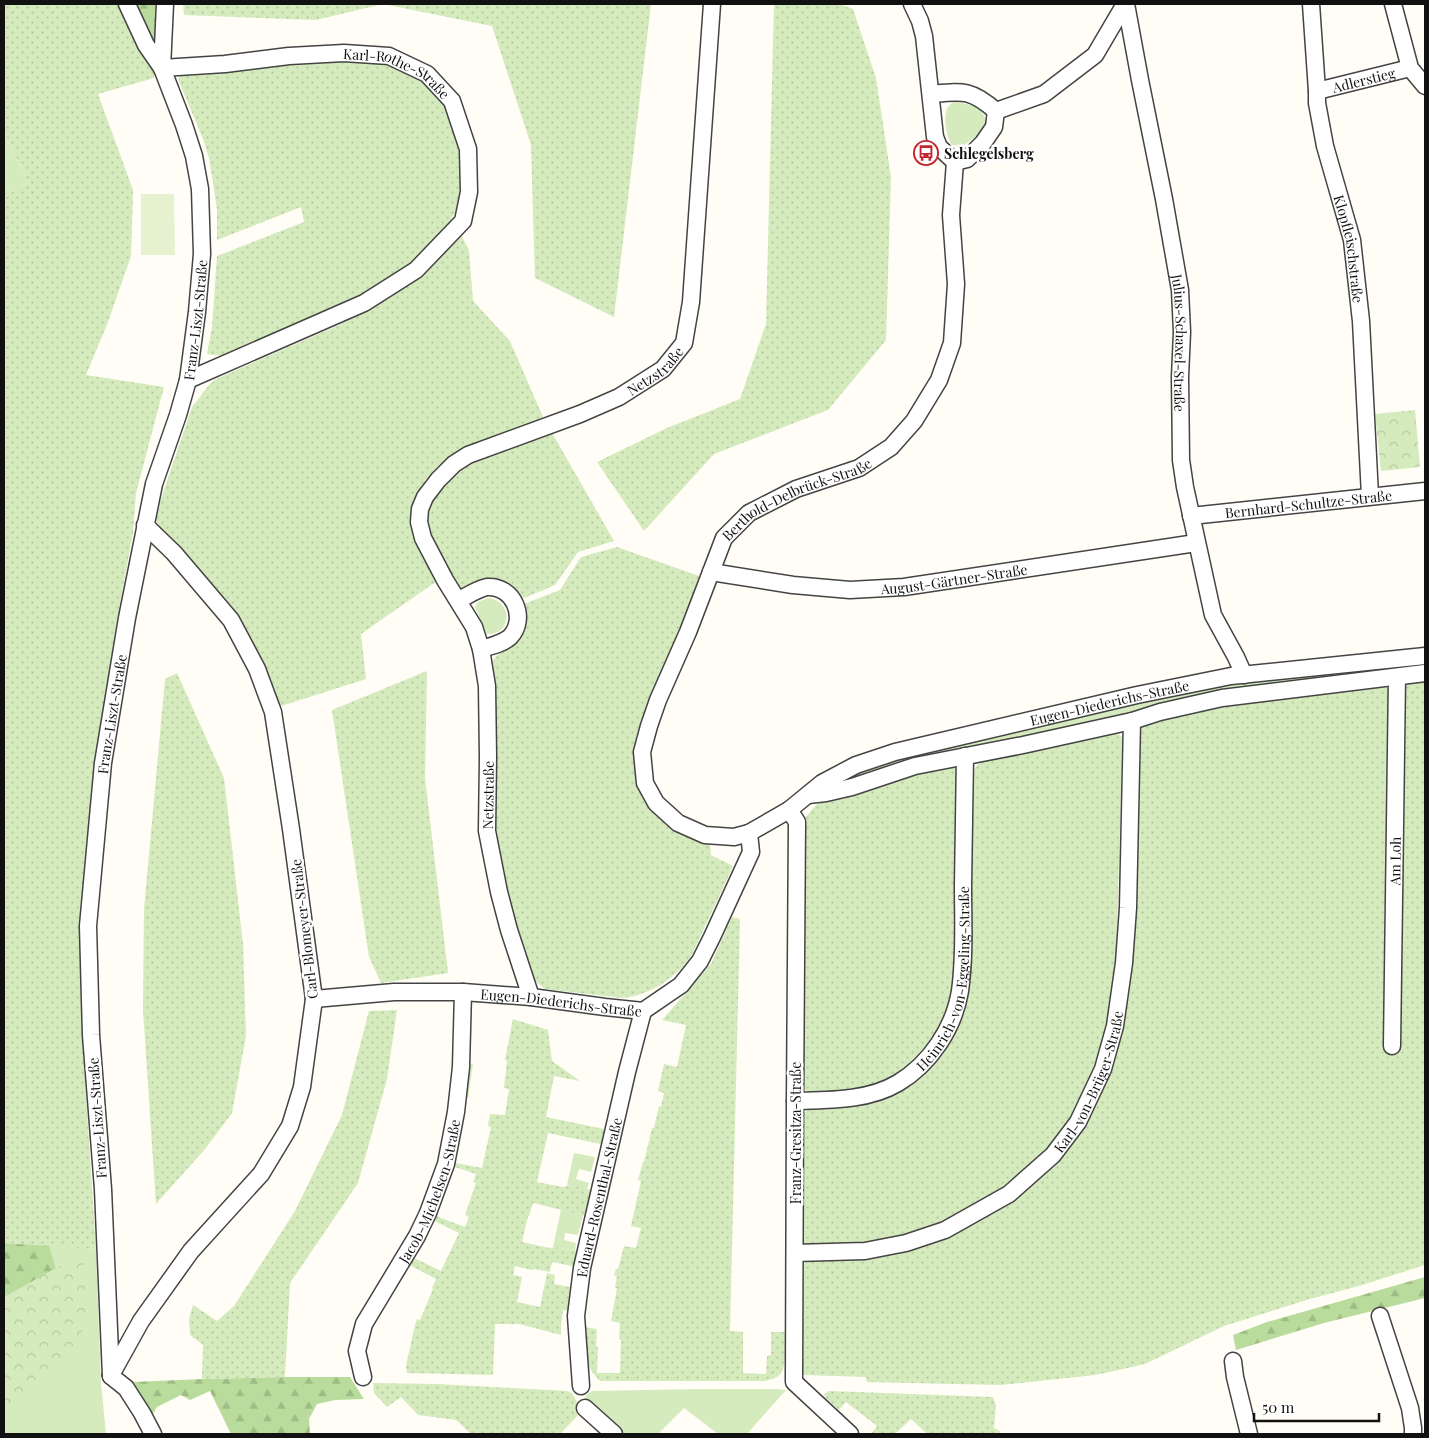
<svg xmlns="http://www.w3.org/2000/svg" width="1429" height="1438" viewBox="0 0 1429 1438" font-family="'Playfair Display',serif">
  <defs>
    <pattern id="forest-firs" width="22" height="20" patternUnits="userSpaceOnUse" patternTransform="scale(1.25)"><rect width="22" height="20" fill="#b9dc9c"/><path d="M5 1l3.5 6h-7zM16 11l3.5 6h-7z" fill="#9ebc85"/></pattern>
    <pattern id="park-crowns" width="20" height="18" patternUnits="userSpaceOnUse" patternTransform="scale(1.25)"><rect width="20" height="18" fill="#d5ebbd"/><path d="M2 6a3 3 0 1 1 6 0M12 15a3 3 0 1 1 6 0" fill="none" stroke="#b6c8a1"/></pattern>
    <pattern id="garden-dots" width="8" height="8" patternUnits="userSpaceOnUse" patternTransform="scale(1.25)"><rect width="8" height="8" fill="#d5ebbd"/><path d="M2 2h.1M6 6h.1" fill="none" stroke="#b6c8a1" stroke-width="1.8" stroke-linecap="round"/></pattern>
  </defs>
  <rect width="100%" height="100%" fill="#fffdf5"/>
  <!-- grass -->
  <g fill="#d5ebbd">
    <path d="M954,102c7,0 13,4 20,2l8,6 5,15 -5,7 -19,14 -11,-1c-5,-6 -8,-25 -6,-33 1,-5 4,-8 8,-10z"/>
    <polygon points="4,132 28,182 4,197"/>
    <path d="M488,598c26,3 24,37 -1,36l-12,-27 3,-5z"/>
    <polygon points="1425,659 1425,667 837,786 827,784 864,767 1230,681"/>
    <polygon points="461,1063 473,1064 468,1098 457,1097"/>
    <polygon points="574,1153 595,1157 591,1172 579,1169 576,1179 589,1183 587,1189 567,1185"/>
    <polygon points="561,1210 583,1215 578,1235 565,1233 564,1240 576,1243 575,1251 556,1247 553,1247"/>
    <polygon points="49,1245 96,1249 101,1383 106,1434 4,1434 4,1410 67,1306"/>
    <path d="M701,1389h76l9,1 -39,44h-29l-34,-26 -26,26h-37l-36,-33c0,-5 2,-7 7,-10z"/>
  </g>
  <!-- forest -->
  <g fill="url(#forest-firs)">
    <polygon points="121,4 160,4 154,78"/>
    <polygon points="4,1243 49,1245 67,1306 4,1410"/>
    <polygon points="1425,1277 1425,1298 1324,1323 1236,1350 1233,1335 1267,1322"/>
    <polygon points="285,1377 350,1377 364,1399 335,1400 317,1404 309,1419 310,1434 231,1434 210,1391 190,1400 181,1395 157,1407 153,1414 133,1382 202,1379"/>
  </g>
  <!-- park -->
  <g fill="url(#park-crowns)">
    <polygon points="1415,410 1420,467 1381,471 1375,414"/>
    <polygon points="83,1253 87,1319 78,1342 50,1380 4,1420 4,1297"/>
  </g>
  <!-- garden -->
  <g fill="url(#garden-dots)">
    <polygon points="4,4 121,4 154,78 98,94 133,190 131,256 108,322 86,375 164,387 136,493 133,533 117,619 96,763 81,907 82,1033 96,1249 4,1243 4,197 28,182 4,132"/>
    <polygon points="183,4 383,4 316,20 184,15"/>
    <polygon points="383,4 651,4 614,317 535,278 531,145 492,26"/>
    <polygon points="774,4 840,4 853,9 876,78 891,177 886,340 828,410 714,454 644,531 597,462 667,428 740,399 766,324"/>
    <path d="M375,59c9,4 20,6 29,11 29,15 51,44 55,77 2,20 3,48 -5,67 -19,39 -68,69 -106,89 -16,8 -35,15 -52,22 -24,11 -49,21 -73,31l-16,-2 5,-27 5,-71 87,-34 -3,-15 -84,33v-31l-8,-51 -6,-19 -25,-60 6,-8 123,-11z"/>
    <polygon points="462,236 469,251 473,301 510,341 543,417 465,448 438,466 425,480 417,496 412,512 437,581 361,634 366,679 278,707 242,628 218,591 184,552 159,528 156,520 161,499 192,407 209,385 216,379 339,325 378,303 417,278"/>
    <path d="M551,431l63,110 -36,11 -23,33 -33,14c-3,-4 -6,-10 -10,-13 -15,-12 -36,-7 -51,3 -13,-21 -32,-44 -34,-69 -1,-21 21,-44 38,-55 9,-6 21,-9 32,-13 18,-7 36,-14 54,-21z"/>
    <path d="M617,547l82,29c-10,28 -19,56 -31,82 -11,26 -32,66 -34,93 0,6 2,13 3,19 7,45 32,60 73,72l1,13 22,11c-9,20 -18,40 -28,60 -4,9 -8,19 -13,28 -14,23 -43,42 -70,44l-77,-9 -11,-9 -29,-90 -11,-56 2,-146 -3,-28c7,-9 8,-6 16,-11 14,-10 19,-29 15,-45l36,-14 21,-33z"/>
    <polygon points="427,671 425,778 448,973 381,983 369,957 332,710"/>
    <polygon points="177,673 224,778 243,944 246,1036 232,1113 205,1149 156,1204 143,1010 144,909 165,679"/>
    <polygon points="1425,680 1425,1265 1359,1286 1310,1299 1224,1326 1145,1364 1119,1370 1095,1375 1001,1385 867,1382 866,1377 804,1375 798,1367 799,1269 807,1261 853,1259 900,1251 1061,1154 1120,1027 1135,734 1144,723 1207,708 1384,685 1391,692 1385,1053 1397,1052 1403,690 1410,681"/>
    <path d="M1114,731l8,6c-1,52 -2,103 -4,155 -1,48 -3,95 -13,142 -2,9 -6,17 -8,25 -15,44 -39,86 -75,116 -14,11 -30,19 -45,28 -29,16 -57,32 -90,37 -27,4 -55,4 -83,5l-5,-8 3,-121 6,-7 84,-14 27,-16 20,-22 21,-41 10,-48 4,-198 7,-10z"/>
    <polygon points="952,765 960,771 957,965 952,1001 939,1032 926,1052 894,1080 849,1091 810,1094 801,1086 805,818 817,804 881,782"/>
    <path d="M732,917l8,2 -10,412 13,1v41l23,1 1,-18 4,-1v-23h14c0,10 2,33 -4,41 -3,5 -10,6 -15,8h-166c-18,-19 -15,-29 -17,-54l14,2 -1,18h2l-1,26h23l1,-33 -2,-1 1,-16 -9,-2 6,-33h-2l2,-12 -3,-1 2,-6h2l6,-23 12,2 5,-20 -10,-2 10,-45 -3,-1 5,-18h1l8,-34h2l5,-22 2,1 3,-14 -6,-2 6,-27 13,3 9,-42 -24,-5 49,-56z"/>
    <polygon points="397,1010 387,1079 358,1183 290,1283 285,1377 202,1379 203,1345 190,1335 189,1319 193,1305 217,1321 234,1306 295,1211 342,1115 369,1011"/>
    <polygon points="513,1019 548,1030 552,1061 580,1081 554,1076 546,1117 614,1131 610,1146 548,1133 537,1182 563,1187 570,1185 600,1192 594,1218 533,1203 529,1216 528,1216 522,1242 549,1248 556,1247 585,1253 582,1268 552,1262 550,1272 534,1269 532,1270 515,1266 513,1275 522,1277 517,1302 540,1307 547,1273 555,1275 554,1284 580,1289 577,1312 563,1310 561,1325 561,1335 519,1324 495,1324 493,1375 407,1373 406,1366 415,1325 417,1319 420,1320 433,1289 432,1288 436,1279 402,1261 406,1254 441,1271 459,1233 426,1217 428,1213 465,1227 469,1217 465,1215 476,1183 473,1182 476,1174 446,1164 446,1161 482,1168 491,1127 488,1126 490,1114 505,1115 509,1089 504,1088 507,1061 505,1060"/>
    <polygon points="373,1383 436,1384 567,1391 572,1393 582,1411 560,1434 471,1434 456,1420 418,1415 401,1397 387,1407 374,1393"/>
    <polygon points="829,1391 993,1397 996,1406 994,1428 1000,1431 1000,1434 927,1434 911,1419 895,1434 871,1434 877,1426 846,1402 839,1410 826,1398 824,1394"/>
  </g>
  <!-- pitch -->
  <polygon fill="#e6f2cf" points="141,194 174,194 175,255 141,255"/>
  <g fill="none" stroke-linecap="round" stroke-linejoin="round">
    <defs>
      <g id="street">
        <polyline points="912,4 920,21 924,36 935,137 939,147 955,162"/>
        <path id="s1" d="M1126,4l14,76 24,119 16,91 2,42 -2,45 1,83 4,27 28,128 23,42 8,18"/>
        <path id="s2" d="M1311,4l6,87v12l8,43 27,94 9,81 9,175"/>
        <polyline points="1393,4 1410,68 1425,86"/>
        <path id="s3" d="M162,68l63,-4 64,-8 55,-3 45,3 38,18 25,27 16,48 1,43 -6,29 -47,49 -52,33 -176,77"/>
        <polyline points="162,68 165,4"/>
        <path id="s4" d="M1317,91l93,-23"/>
        <path d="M931,94c32,-3 40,-5 65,17"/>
        <polyline points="996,111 1044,94 1095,55 1125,4"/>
        <polyline points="955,162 967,159 983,143 994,127 996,111"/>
        <path id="s5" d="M1191,516l234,-25"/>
        <path id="s6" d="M711,572l82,13 57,5 54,-3 292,-44"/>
        <path d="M459,600c8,-4 18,-11 28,-13 26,-2 41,31 23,50 -8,7 -19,9 -29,12"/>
        <polyline points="808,795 826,793 852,787 915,766 1023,745 1132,721 1160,712 1222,698 1425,673"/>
        <polyline points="789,810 797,822 795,1101 794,1382 850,1434"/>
        <path id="s7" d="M749,833l-15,4 -29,-2 -27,-12 -22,-20 -11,-20 -3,-31 7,-26 9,-26 30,-68 36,-94 25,-25 47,-24 63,-21 32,-21 23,-26 25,-41 13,-37 4,-59 -5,-69 4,-53"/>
        <path id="s8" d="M531,997l-22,-67 -10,-38 -12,-61 1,-74 -1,-71 -6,-37 -7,-22 -29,-47 -22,-42 -4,-16 1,-13 5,-12 13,-17 16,-16 14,-9 112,-41 39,-17 44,-28 21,-26 7,-41 21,-298"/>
        <path id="s9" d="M314,999l80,-7h69l68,5 74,10 38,4 38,-26 19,-24 12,-24 39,-85 -2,-19 40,-23 33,-27 34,-18 39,-13 242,-57 94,-19 194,-20"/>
        <path id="s10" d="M1392,1046l5,-369"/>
        <path id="s11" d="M795,1101c33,-1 73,0 103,-18 32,-19 56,-55 62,-92 5,-35 3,-71 3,-106 1,-43 1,-86 2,-129"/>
        <path id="s12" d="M795,1253l70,-2 41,-8 39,-13 64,-36 44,-39 25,-33 25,-53 12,-43 9,-63 4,-55 4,-187"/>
        <polyline points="1380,1316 1410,1408 1413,1428 1413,1434"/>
        <polyline points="1233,1361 1235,1377 1249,1434"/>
        <polyline points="111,1375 141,1321 191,1251 261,1174 290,1126 302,1087 314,999 291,829 273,712 257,669 231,620 174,553 145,525"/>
        <path id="s13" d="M111,1376l-8,-187 -12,-154 -3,-109 15,-163 24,-145 27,-134 24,-69 10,-35 9,-68 5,-58 -2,-65 -6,-33 -10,-31 -22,-57 -16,-23 -19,-41"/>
        <polyline points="111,1376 126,1388 142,1413 153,1434"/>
        <path id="s14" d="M363,1377l-6,-26 7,-27 53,-88 11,-23 18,-49 10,-52 5,-45 2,-75"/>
        <path id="s15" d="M581,1386l-5,-70 6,-48 45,-196 16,-61"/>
        <polyline points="585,1408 614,1434"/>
      </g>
    </defs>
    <!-- street casing -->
    <use href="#street" stroke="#444" stroke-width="19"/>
    <!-- street -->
    <use href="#street" stroke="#fff" stroke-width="16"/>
  </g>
  <!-- icons -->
  <defs>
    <symbol id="bus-ring" viewBox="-11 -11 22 22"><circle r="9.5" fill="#fff" stroke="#c4262e" stroke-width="1.5"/><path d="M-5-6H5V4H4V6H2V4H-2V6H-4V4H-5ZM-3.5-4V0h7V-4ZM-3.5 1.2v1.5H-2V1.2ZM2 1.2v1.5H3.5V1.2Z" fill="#c4262e"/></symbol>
  </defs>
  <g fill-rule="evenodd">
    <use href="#bus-ring" x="912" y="139" width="28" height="28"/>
  </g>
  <g text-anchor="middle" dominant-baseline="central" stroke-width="5" stroke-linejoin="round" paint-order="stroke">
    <!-- street labels -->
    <g font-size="14" fill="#111" stroke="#fff">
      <text stroke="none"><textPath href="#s3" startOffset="241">Karl-Rothe-Straße</textPath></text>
      <text stroke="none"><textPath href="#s4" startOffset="48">Adlerstieg</textPath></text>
      <text stroke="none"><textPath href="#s2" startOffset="249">Klopfleischstraße</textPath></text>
      <text stroke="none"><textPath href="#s13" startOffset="1068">Franz-Liszt-Straße</textPath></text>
      <text stroke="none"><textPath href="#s1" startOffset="344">Julius-Schaxel-Straße</textPath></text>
      <text stroke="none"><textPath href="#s8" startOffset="790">Netzstraße</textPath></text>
      <text stroke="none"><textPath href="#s7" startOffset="471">Berthold-Delbrück-Straße</textPath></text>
      <text stroke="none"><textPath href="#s5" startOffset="118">Bernhard-Schultze-Straße</textPath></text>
      <text stroke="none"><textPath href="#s6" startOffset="245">August-Gärtner-Straße</textPath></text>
      <text stroke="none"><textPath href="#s9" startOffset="935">Eugen-Diederichs-Straße</textPath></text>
      <text stroke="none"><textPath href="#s13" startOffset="664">Franz-Liszt-Straße</textPath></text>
      <text stroke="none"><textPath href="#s8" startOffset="208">Netzstraße</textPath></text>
      <text stroke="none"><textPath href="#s10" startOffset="185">Am Loh</textPath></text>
      <text transform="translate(304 929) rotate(-97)">Carl-Blomeyer-Straße</text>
      <text stroke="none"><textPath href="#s11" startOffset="228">Heinrich-von-Eggeling-Straße</textPath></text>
      <text stroke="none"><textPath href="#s9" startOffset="248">Eugen-Diederichs-Straße</textPath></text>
      <text stroke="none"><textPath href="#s12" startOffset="368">Karl-von-Brüger-Straße</textPath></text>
      <text transform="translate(97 1118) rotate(-94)">Franz-Liszt-Straße</text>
      <text transform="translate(795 1133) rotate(-90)">Franz-Gresitza-Straße</text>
      <text stroke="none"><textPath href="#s14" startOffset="204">Jacob-Michelsen-Straße</textPath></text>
      <text stroke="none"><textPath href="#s15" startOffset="191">Eduard-Rosenthal-Straße</textPath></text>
    </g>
    <!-- poi labels -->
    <g font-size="14" font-weight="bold" fill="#111" stroke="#fff" text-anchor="start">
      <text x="944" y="153">Schlegelsberg</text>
    </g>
  </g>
  <!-- border -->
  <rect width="1429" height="1438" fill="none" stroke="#111111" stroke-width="10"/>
  <!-- scale -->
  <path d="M1254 1413v8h125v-8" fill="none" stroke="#111111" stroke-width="2.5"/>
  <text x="1262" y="1413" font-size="15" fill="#111111" stroke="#ffffff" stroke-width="4" paint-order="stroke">50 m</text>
</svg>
